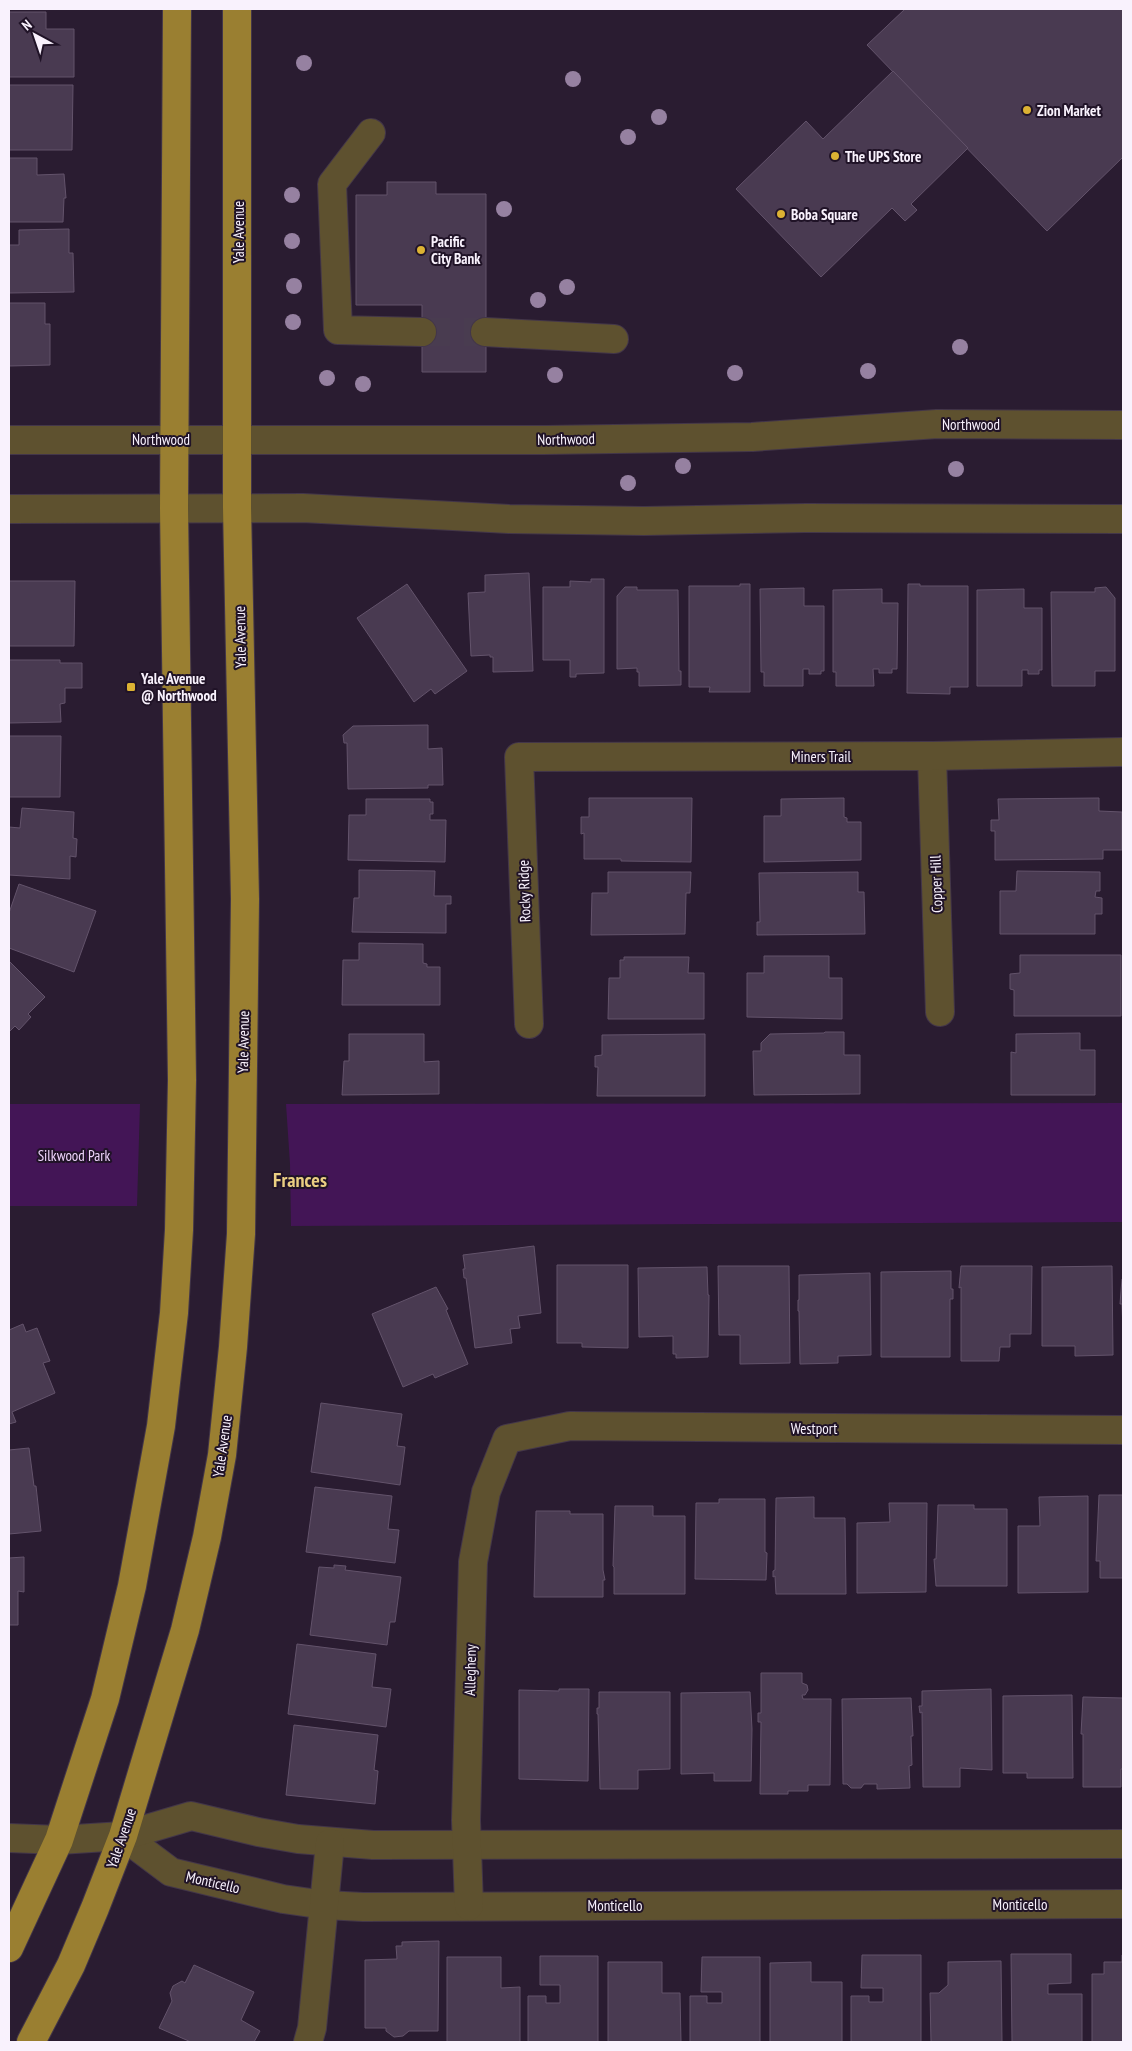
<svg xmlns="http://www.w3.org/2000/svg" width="1132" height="2051" viewBox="0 0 1132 2051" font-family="'PT Sans Narrow',sans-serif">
  <rect width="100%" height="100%" fill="#2a1c31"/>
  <!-- green -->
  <g fill="#431556">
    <polygon points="1123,1103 1123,1222 291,1226 290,1164 286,1104"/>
    <polygon points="9,1104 140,1104 137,1206 9,1206"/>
  </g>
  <!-- building -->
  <g fill="#493a51" stroke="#63536b">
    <polygon points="905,9 1123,9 1123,157 1047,231 867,45"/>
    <polygon points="9,12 46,12 46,29 74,29 74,77 9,77"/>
    <polygon points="893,71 968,148 911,204 917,210 905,221 892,208 821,277 736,189 806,121 823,139"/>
    <polygon points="9,85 73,85 72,150 9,150"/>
    <polygon points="9,158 37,158 37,175 64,174 66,198 64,198 63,222 9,222"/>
    <polygon points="387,182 436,182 436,194 486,194 486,372 422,372 422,305 356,305 356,195 387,195"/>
    <polygon points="69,229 69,253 73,253 74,292 9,293 9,245 19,245 19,230"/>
    <polygon points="9,303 45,303 45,324 50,324 50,365 9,366"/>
    <polygon points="529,573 533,671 493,672 493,657 490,657 490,655 471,656 468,593 485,592 485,575"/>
    <polygon points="591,579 604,579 604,673 576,674 576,677 570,677 570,660 543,660 543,587 570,587 570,581 591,582"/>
    <polygon points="9,581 75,581 74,646 9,646"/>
    <polygon points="407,584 467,671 435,694 431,689 414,702 357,618"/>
    <polygon points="740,584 750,584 750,692 709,692 710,687 689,687 689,586 740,586"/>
    <polygon points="908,584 920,584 920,586 968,586 968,687 950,687 950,694 907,693"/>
    <polygon points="625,587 637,587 637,590 678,590 679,671 681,671 681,685 639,686 639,672 637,672 637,668 617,669 617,596"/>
    <polygon points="1106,587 1115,598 1115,671 1095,671 1095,686 1052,686 1051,592 1095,592 1095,588"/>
    <polygon points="804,588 804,606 824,606 824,671 821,671 821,674 809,674 809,669 803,669 803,686 764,686 764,672 761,672 760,589"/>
    <polygon points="882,589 882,603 898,603 897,669 892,669 892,673 879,673 879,669 873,669 874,686 836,686 836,672 833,672 833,590"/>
    <polygon points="1024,589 1024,608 1042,608 1042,670 1039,670 1039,674 1028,674 1028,670 1022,670 1022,686 977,686 977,590"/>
    <polygon points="9,660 60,660 60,663 82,663 82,688 65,688 65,703 60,704 61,722 9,723"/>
    <polygon points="428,725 428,749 442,748 443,785 428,785 428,788 348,789 347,743 344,743 343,735 353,726"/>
    <polygon points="9,736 61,736 60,797 9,797"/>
    <polygon points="589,798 692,798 691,862 621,861 621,859 584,859 584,833 581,834 581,817 589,817"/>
    <polygon points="844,798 844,817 847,818 847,822 861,822 861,860 764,862 764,816 781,816 781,799"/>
    <polygon points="1099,798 1099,811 1122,812 1122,850 1103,850 1103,859 995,860 995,831 991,831 991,820 999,820 998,799"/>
    <polygon points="366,799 430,799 430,802 433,802 433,814 430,814 430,820 446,820 445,862 348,860 349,815 366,815"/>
    <polygon points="22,808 74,812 73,838 77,839 76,857 70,856 70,879 9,875 9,827 20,828"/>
    <polygon points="359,870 435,871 434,896 451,896 451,904 446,904 446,933 352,932 354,898 359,898"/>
    <polygon points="1017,871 1100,872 1100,891 1096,891 1095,897 1102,898 1102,914 1095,914 1095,934 1000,934 1000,891 1016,891"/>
    <polygon points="608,872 691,872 690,893 686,893 685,934 591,935 592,893 608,893"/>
    <polygon points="858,872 858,892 864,892 865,934 757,935 757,922 760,922 759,873"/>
    <polygon points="19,884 96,911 74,972 9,948 9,913"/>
    <polygon points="359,943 423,944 423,963 427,964 427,967 440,967 440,1005 342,1005 343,960 359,960"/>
    <polygon points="1020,955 1121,955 1121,1016 1014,1016 1014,990 1010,989 1010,974 1020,973"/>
    <polygon points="764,956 829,956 829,978 842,978 842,1019 747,1017 747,973 764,973"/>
    <polygon points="624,957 689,957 688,973 704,973 704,1019 608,1019 609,978 620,978 620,960 624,960"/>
    <polygon points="9,961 45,997 28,1014 31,1017 19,1030 15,1026 9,1032"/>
    <polygon points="825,1032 844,1032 844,1055 860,1055 860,1094 754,1095 753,1051 761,1051 761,1043 770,1034 824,1033"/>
    <polygon points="1080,1033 1080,1050 1095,1050 1095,1095 1011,1095 1011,1052 1016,1053 1016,1034"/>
    <polygon points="349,1034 424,1034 424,1062 439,1061 439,1094 342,1095 344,1061 349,1061"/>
    <polygon points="705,1034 705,1096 597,1096 598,1067 595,1067 595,1056 602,1055 602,1035"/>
    <polygon points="534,1246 541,1313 518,1316 520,1328 510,1329 512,1343 475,1348 466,1278 464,1278 463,1269 465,1269 463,1255"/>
    <polygon points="557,1265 628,1265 628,1348 582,1347 582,1343 557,1343"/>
    <polygon points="718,1266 789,1266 790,1363 740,1364 740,1335 719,1335"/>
    <polygon points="961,1266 1032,1266 1031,1334 1010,1334 1010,1347 1000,1347 999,1361 961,1361 961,1287 959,1288"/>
    <polygon points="1112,1266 1113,1355 1075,1356 1075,1346 1042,1346 1042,1267"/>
    <polygon points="707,1267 708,1295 709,1295 708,1357 676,1358 676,1354 673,1354 673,1336 639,1337 638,1268"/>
    <polygon points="951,1271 951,1289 953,1289 953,1299 950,1299 950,1357 881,1357 881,1272"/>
    <polygon points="870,1273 871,1355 838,1356 838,1363 800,1364 799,1311 798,1311 798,1300 799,1300 799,1275"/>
    <polygon points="1122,1279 1123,1279 1123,1332 1122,1304 1120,1304"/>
    <polygon points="436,1287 448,1309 446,1310 468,1364 435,1378 433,1374 403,1387 372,1314"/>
    <polygon points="23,1324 26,1332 37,1328 50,1361 43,1363 55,1393 12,1412 16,1422 9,1424 9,1330"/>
    <polygon points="321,1403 402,1414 397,1446 405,1447 400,1485 311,1472"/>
    <polygon points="29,1448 34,1486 36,1486 41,1531 9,1534 9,1450"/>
    <polygon points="315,1487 392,1496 388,1529 399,1530 395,1563 306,1552"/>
    <polygon points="1099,1495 1123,1495 1123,1578 1100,1578 1100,1561 1096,1561"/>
    <polygon points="1088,1496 1088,1592 1018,1593 1018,1526 1040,1526 1039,1497"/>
    <polygon points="814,1497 814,1518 845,1518 846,1594 776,1594 775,1576 773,1577 773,1571 775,1570 776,1498"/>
    <polygon points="719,1499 765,1499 765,1552 767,1553 766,1580 695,1579 696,1503 719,1503"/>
    <polygon points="889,1503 927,1503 926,1592 857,1593 857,1523 890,1522"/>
    <polygon points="938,1505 974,1505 974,1509 1007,1509 1007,1586 936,1586 934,1559 936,1559"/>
    <polygon points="615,1506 653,1506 653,1516 685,1516 685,1594 614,1594 614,1567 613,1566"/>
    <polygon points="536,1511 570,1511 570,1514 603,1514 603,1570 605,1580 603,1580 603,1597 534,1597"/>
    <polygon points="24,1557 24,1592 18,1591 18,1625 9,1625 9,1558"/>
    <polygon points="334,1565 346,1566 345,1570 401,1577 395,1622 390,1622 387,1645 310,1635 319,1567 334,1568"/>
    <polygon points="297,1644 376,1654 372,1687 391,1689 386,1727 288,1714"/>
    <polygon points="761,1673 802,1673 802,1683 807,1685 808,1690 805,1695 802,1695 803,1699 831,1699 830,1785 808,1785 808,1791 788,1791 788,1794 760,1794 761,1722 758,1722 758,1713 761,1713"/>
    <polygon points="559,1689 589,1689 588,1781 519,1779 519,1690 559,1691"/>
    <polygon points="991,1689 992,1770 960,1768 960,1787 923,1787 922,1712 920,1713 919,1706 922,1706 922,1691"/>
    <polygon points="599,1692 670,1692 670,1769 638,1770 638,1789 600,1789 598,1714 597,1714 597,1708 599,1708"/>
    <polygon points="750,1692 752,1729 751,1781 714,1781 714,1773 681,1774 681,1693"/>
    <polygon points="1072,1695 1073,1778 1027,1778 1027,1773 1003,1773 1003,1696"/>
    <polygon points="1083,1697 1123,1698 1123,1769 1121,1769 1121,1787 1083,1787 1083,1734 1081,1734"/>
    <polygon points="911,1698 913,1736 911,1736 912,1765 909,1766 910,1788 877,1789 877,1784 864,1784 861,1788 851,1788 847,1784 843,1784 842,1699"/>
    <polygon points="294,1725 378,1735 374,1770 378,1771 375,1804 286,1795"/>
    <polygon points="439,1941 438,2031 409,2031 403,2036 394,2037 386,2031 386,2028 365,2028 365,1960 397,1959 396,1946 402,1946 402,1942"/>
    <polygon points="1011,1954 1071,1954 1071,1983 1048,1984 1048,1994 1082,1994 1082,2042 1012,2042"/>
    <polygon points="862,1955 921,1955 921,2042 851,2042 851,1996 869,1996 869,2002 883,2002 883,1988 861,1988"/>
    <polygon points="1122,1955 1123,1955 1123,2042 1092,2042 1092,1974 1104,1974 1104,1962 1122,1962"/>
    <polygon points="540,1956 598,1956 598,2042 528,2042 528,1996 546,1996 546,2003 560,2003 560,1985 540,1985"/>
    <polygon points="447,1957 501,1957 501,1988 520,1987 520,2042 447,2042"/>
    <polygon points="702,1957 760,1957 760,2042 690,2042 690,1996 707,1996 707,2003 722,2003 722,1992 701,1992"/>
    <polygon points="1001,1961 1002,2042 931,2042 930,1993 939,1993 948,1985 948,1962"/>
    <polygon points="608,1962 662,1962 662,1993 680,1993 681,2042 608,2042"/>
    <polygon points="811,1962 811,1982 842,1982 842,2042 770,2042 770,1963"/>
    <polygon points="194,1965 254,1992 241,2020 260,2031 254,2042 191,2042 159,2028 172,2001 170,1993 173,1986 182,1981 185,1983"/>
  </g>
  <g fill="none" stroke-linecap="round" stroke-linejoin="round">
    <!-- minor-tunnel -->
    <polyline stroke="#493c50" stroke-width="28" stroke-dasharray="28 14" stroke-linecap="butt" points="422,332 485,332"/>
    <defs>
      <g id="minor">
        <polyline points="371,133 332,184 338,330 422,332"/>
        <polyline points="485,332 614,339"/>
        <polyline points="9,440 545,440 752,437 937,424 1123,425"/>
        <polyline points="9,509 303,508 509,519 644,521 806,518 1123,519"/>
        <polyline points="932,756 940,1012"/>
        <polyline points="529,1024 519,757 932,756 1123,752"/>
        <polyline points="123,1836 171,1872 283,1899 325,1905 363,1907 1123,1904"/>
        <polyline points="9,1838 59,1840 123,1836 191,1816 258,1832 298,1839 373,1845 1123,1844"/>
        <polyline points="469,1906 466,1820 473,1562 486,1492 507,1439 570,1426 1123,1430"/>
        <polyline points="308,2042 312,2028 330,1843"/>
      </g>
      <g id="major">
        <polyline points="9,1948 59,1840 105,1699 132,1586 161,1426 174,1313 179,1230 182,1080 174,508 177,9"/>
        <polyline points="31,2042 71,1965 95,1908 123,1836 185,1630 207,1537 222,1455 233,1347 241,1234 245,899 237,507 237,9"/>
      </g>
    </defs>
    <!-- minor casing -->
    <use href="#minor" stroke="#433649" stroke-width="30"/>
    <!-- major casing -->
    <use href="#major" stroke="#433649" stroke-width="30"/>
    <!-- minor -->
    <use href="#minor" stroke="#5e512f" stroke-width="28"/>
    <!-- major -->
    <use href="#major" stroke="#9a7f31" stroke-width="28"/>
  </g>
  <!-- trees -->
  <g fill="#9681a1">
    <circle cx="304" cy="63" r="8"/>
    <circle cx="573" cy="79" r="8"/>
    <circle cx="659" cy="117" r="8"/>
    <circle cx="628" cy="137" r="8"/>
    <circle cx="292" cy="195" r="8"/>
    <circle cx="504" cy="209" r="8"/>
    <circle cx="292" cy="241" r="8"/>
    <circle cx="294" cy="286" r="8"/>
    <circle cx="567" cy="287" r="8"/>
    <circle cx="538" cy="300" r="8"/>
    <circle cx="293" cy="322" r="8"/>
    <circle cx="960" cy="347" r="8"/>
    <circle cx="868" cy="371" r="8"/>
    <circle cx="735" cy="373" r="8"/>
    <circle cx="555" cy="375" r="8"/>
    <circle cx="327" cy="378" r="8"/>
    <circle cx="363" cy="384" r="8"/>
    <circle cx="683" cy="466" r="8"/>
    <circle cx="956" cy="469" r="8"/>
    <circle cx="628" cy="483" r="8"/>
  </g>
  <!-- markers -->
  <g fill="#dcb233" stroke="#201327" stroke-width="2">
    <circle cx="1027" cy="110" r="5"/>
    <circle cx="835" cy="156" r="5"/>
    <circle cx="781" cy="214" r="5"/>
    <circle cx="421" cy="250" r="5"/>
    <rect x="126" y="682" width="10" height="10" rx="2.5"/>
  </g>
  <g text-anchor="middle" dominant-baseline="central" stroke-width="4" stroke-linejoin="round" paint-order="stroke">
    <!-- poi labels -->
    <g font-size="15" font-weight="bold" fill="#f9f2fd" stroke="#201327" text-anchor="start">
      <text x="1037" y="110">Zion Market</text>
      <text x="845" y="156">The UPS Store</text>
      <text x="791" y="214">Boba Square</text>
      <text x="431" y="241">Pacific<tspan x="431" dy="17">City Bank</tspan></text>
      <text x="141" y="678">Yale Avenue<tspan x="141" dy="17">@ Northwood</tspan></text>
    </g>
    <!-- street labels -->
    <g font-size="15" fill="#f9f2fd" stroke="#201327">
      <text transform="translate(238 232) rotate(-90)">Yale Avenue</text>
      <text x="971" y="424">Northwood</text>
      <text x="161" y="439">Northwood</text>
      <text transform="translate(566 439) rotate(-1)">Northwood</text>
      <text transform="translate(240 637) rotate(-91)">Yale Avenue</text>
      <text x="821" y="756">Miners Trail</text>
      <text transform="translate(936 884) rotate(-92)">Copper Hill</text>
      <text transform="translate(524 891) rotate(-92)">Rocky Ridge</text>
      <text transform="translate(243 1042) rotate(-89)">Yale Avenue</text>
      <text x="814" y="1428">Westport</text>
      <text transform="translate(222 1446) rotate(-82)">Yale Avenue</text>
      <text transform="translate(470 1670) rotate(-89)">Allegheny</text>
      <text transform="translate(121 1838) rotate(-71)">Yale Avenue</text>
      <text transform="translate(213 1882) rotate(13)">Monticello</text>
      <text x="1020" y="1904">Monticello</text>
      <text x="615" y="1905">Monticello</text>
    </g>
    <!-- park labels -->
    <g font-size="15" fill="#eed4fc" stroke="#201327">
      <text x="74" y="1155">Silkwood Park</text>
    </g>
    <!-- district labels -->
    <g font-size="20" font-weight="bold" fill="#eace82" stroke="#201327">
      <text x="300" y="1180">Frances</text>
    </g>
  </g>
  <!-- border -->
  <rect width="1132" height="2051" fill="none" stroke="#f9f2fd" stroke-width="20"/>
  <!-- north arrow -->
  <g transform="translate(35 35) rotate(320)" stroke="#201327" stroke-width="4" paint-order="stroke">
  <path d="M0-4L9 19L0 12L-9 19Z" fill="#f9f2fd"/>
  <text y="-8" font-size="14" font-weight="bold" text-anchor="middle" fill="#f9f2fd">N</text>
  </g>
</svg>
